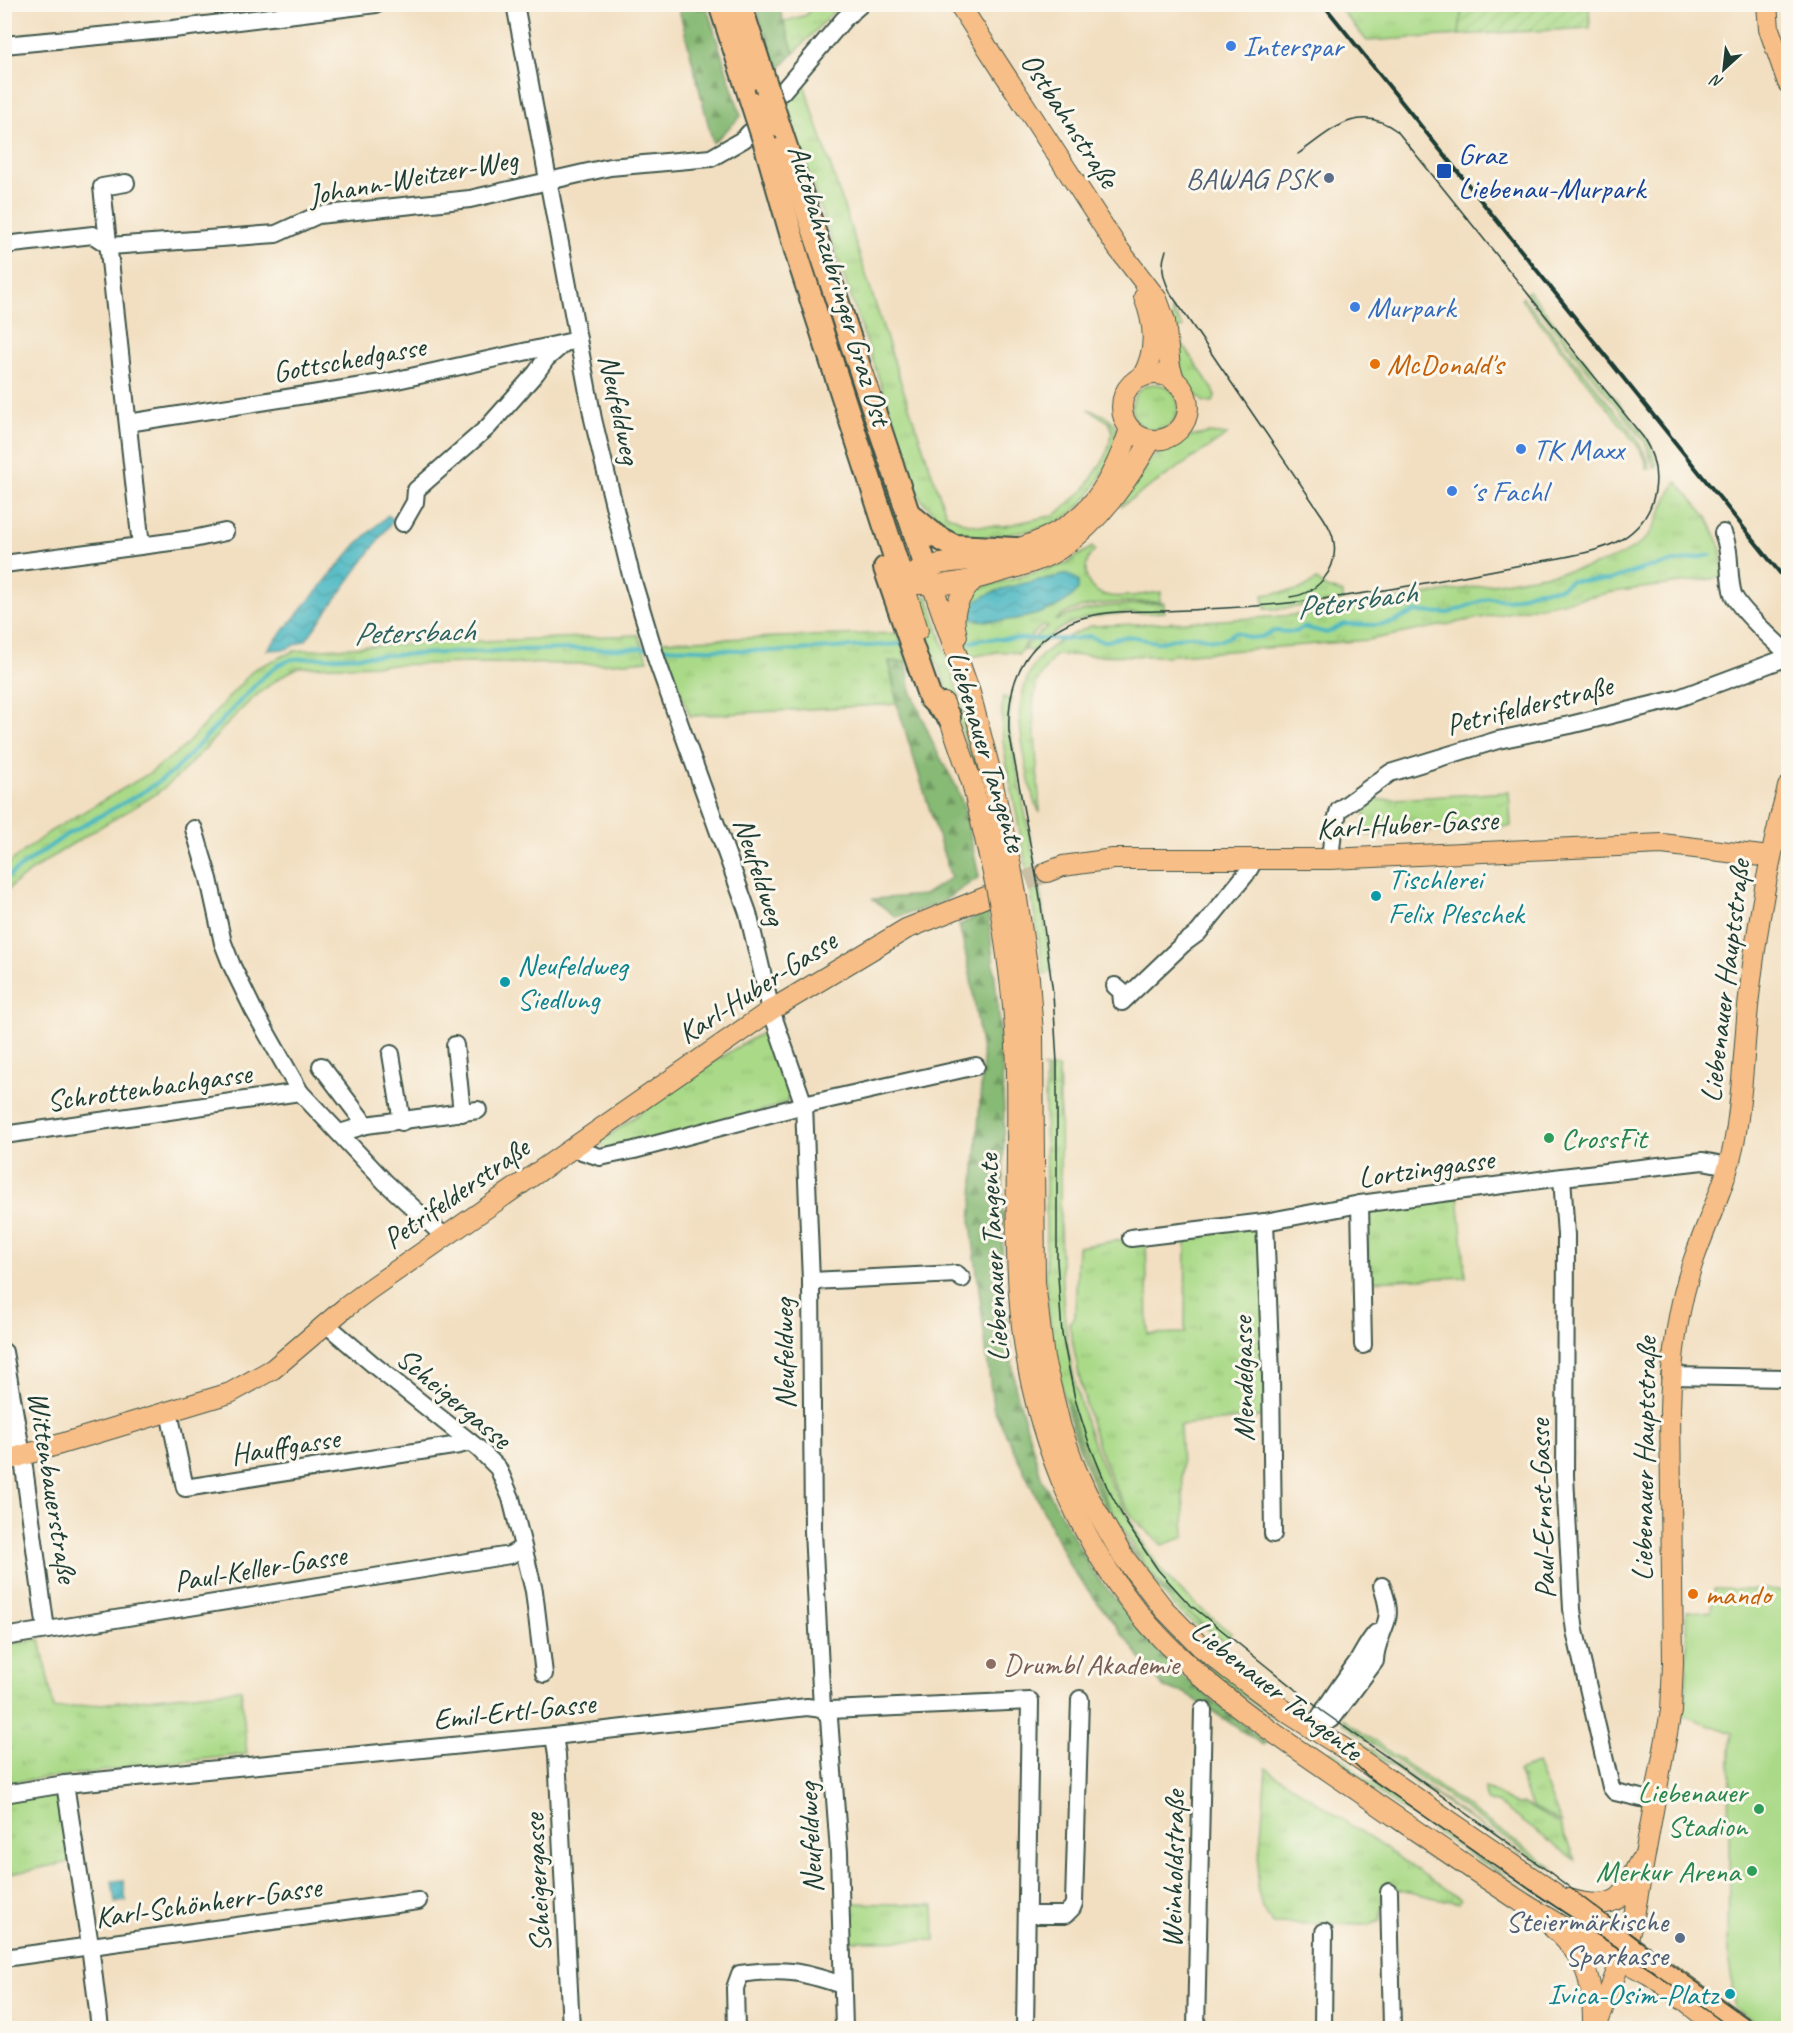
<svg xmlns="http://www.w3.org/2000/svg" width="1793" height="2033" viewBox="0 0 1793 2033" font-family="Caveat,sans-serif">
  <defs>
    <pattern id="grass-tufts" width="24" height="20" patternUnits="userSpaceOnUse" patternTransform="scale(1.5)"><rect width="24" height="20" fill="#aada88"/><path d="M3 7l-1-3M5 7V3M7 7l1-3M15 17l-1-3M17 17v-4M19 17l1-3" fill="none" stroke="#92bc76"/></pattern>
    <pattern id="forest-firs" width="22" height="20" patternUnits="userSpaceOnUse" patternTransform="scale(1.5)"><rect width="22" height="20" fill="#87ba74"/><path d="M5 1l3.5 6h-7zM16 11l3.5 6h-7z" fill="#6e9860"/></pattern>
    <pattern id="garden-furrows" width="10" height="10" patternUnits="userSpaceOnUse" patternTransform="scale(1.5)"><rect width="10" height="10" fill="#aada88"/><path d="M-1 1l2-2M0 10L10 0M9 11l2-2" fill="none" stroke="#92bc76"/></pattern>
    <pattern id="water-waves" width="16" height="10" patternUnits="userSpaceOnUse" patternTransform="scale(1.5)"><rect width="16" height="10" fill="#48b7c2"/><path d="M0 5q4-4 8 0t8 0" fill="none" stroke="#3b969e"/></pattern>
  </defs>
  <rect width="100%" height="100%" fill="#fbf7ec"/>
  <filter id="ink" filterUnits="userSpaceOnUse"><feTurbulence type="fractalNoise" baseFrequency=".0167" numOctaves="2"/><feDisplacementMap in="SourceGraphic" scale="12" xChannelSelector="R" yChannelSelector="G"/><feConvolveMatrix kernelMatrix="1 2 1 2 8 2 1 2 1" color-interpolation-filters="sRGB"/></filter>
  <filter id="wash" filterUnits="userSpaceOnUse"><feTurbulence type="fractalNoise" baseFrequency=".008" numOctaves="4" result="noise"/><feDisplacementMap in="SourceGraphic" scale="24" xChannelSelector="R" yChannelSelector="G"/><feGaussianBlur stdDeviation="1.35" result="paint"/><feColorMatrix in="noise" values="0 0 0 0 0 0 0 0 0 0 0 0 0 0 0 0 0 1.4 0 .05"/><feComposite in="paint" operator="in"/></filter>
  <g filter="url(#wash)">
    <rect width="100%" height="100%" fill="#f2dfc1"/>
    <!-- grass -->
    <g fill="url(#grass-tufts)" stroke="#648c5e" stroke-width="1.5" fill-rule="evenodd">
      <polygon points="815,5 840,5 794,53 783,22 806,15"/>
      <polygon points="1337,5 1462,5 1459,35 1367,41"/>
      <path d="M804,84l98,302 44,128 19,9 15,3h24l51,-11 29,-25 21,-32 8,-26 -4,-10 -21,-13c12,4 24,7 29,20 6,12 -5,27 -11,38 -6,10 -11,22 -19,31 -6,8 -19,18 -28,23 -15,9 -78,20 -94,14 -19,-8 -32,-22 -45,-37l-135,-393z"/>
      <polygon points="1529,291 1649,441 1657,466 1654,467 1645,442 1526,293"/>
      <polygon points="1523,297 1635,436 1647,458 1650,469 1647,469 1645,458 1637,445 1521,299"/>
      <path d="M1171,309l12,18 -8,6 39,58 1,5 -2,6h-9c-28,-21 -28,-61 -33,-93z"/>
      <circle cx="1155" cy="407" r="23"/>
      <polygon points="1209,433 1227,435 1121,506 1121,502 1152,458 1185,438"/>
      <path d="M1677,482l30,35 13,28 4,32 -111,15 -245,48 -204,16 -109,-1 -18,26 -4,24 7,108c-2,-5 -6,-11 -7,-17 -5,-17 -15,-70 -13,-87 2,-15 7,-36 17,-48 14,-18 34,-26 54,-35 68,-3 136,-5 204,-11 46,-4 90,-14 135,-21 30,-5 60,-9 90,-15 38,-7 84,-10 117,-33 24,-16 23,-44 40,-64z"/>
      <path d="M1092,547l3,3c-6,5 -9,13 -9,21 1,37 52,24 75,21l-1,10c-28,0 -85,-2 -105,19 36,-17 70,-16 109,-18l1,9c-32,2 -69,-1 -98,13 -13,6 -23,17 -34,26l-10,-1 13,-14 12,-10 -5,-1 -12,11 -12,18c-14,-6 -34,1 -49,3 -7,-26 -15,-48 7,-68l88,-25z"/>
      <polygon points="1317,580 1326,588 1343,593 1343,601 1279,609 1265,609 1263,595 1299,590"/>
      <path d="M925,596l3,1c41,126 81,255 95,387 12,112 -2,225 9,337 9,106 53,208 123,288 37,42 81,76 126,107l-3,4c-154,-102 -246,-255 -252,-441 -4,-118 5,-238 -16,-356 -8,-46 -16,-93 -30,-138 -11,-35 -23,-70 -36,-105 -10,-25 -27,-53 -25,-81z"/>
      <polygon points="898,633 907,662 889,662 897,704 690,716 660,641"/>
      <path d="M638,635l10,25 -49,4 -125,-1 -175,4c-51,24 -82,73 -122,110 -25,23 -56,37 -85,55 -31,18 -59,37 -87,59v-25l44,-34 101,-59 34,-26 70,-78 40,-18 89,-6z"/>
      <path d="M1003,697l9,2 -3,15 1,19 30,158 12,82 -8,1c-8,-55 -18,-109 -28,-163 -7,-38 -18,-76 -13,-114z"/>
      <polygon points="1509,792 1511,826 1366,835 1364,801"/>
      <path d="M760,1034l9,3 20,56v5l-6,7 -177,48 -5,-11c51,-39 102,-76 159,-108z"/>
      <path d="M1043,1068h5l1,22 1,-22h8l1,52v-51c4,83 -3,168 6,251 5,52 19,106 41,154 6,13 14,26 21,40 12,22 25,46 42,65 19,20 40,37 62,54l-6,10 -49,-41 28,25c-14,1 -39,-31 -49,-43 -67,-81 -98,-183 -108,-286 -2,-25 -1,-52 -1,-77 0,-50 -1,-101 -1,-151zM1067,1397l13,41 25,61 42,69 28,33c-45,-36 -99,-147 -108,-204z"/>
      <polygon points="1458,1195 1466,1277 1368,1281 1368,1207"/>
      <path d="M1265,1222l6,194 -91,9 5,112 -23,8c-9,-9 -22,-18 -30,-29 -38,-57 -51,-126 -63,-193l6,-7 3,-69 68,-11 2,98 37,-1 1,-102z"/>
      <polygon points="40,1639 54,1709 241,1689 247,1754 5,1783 5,1645"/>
      <polygon points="1343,1719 1545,1862 1554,1869 1541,1863 1343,1723"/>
      <polygon points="1344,1730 1522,1855 1356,1742"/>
      <path d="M1331,1751l7,3 25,23 193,134 44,27c-90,-54 -176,-116 -264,-172l-9,-7 -1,-3z"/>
      <polygon points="1537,1764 1561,1822 1532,1807 1518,1771"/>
      <polygon points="1266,1768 1460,1899 1458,1903 1387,1887 1384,1888 1380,1921 1369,1925 1272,1923 1262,1908 1257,1887"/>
      <polygon points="1485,1788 1517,1805 1524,1804 1560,1824 1575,1860 1499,1804 1486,1801"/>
      <polygon points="59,1792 70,1862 5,1875 5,1800"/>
      <polygon points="848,1903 934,1905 935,1940 850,1941"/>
    </g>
    <!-- forest -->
    <g fill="url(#forest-firs)" stroke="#537c54" stroke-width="1.5">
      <polygon points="678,5 706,5 741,116 713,143"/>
      <polygon points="755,5 778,5 794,53 777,71"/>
      <polygon points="889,661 907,662 910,688 934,746 956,786 964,807 979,877 939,904 896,917 873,899 924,895 951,878 897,704"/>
      <polygon points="988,912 999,1016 1004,1112 1002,1277 1015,1386 1042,1480 1093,1572 1174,1669 1266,1743 1263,1745 1185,1693 1164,1688 1071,1568 993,1407 971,1223 983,1059 970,973 959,925"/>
    </g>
    <!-- garden -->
    <polygon fill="url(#garden-furrows)" stroke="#648c5e" stroke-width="1.5" points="1462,5 1589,5 1590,28 1459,35"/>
    <!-- pitch -->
    <polygon fill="#aada88" stroke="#648c5e" stroke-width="1.5" points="1714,1589 1788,1591 1788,2024 1757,2023 1733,2007 1732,1980 1728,1958 1730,1752 1733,1733 1679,1714 1684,1709 1687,1669 1686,1611 1711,1612"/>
    <!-- water -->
    <g fill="url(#water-waves)" stroke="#347a7b" stroke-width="1.5">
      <polygon points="388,515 393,520 306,640 286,649 267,650 356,545"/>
      <path d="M1068,574l10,6v10c-22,26 -75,35 -106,29l-2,-10c3,-3 6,-8 10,-10 18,-13 65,-19 88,-25z"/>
      <polygon points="123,1880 126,1901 115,1903 112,1881"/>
    </g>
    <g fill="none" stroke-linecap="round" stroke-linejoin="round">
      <!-- stream -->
      <g stroke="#48b7c2" stroke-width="4">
        <path d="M971,642l13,-3h91l15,-3c22,13 24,-3 44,1 9,1 18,6 27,5 13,-2 22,-8 36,-6 8,1 14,5 23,4 6,-1 11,-5 16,-8l14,6 11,-1 13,-6 22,1 7,-5 24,6 17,-9 32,1 15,-2 24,-11 34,1 40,-15 20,2 30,-10 19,-1 13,-8 38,-1 37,-12 65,-13"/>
        <polyline points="659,648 781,651 902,644"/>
        <polyline points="4,879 66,835 143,792 173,772 262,678 278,665 292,659 519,650 649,648"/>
      </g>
    </g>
  </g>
  <g filter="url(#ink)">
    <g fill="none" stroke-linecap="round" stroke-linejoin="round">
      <!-- major-tunnel -->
      <polyline stroke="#c8bfa5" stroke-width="20" stroke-dasharray="20 10" stroke-linecap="butt" points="999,892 1047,872"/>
      <defs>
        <g id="minor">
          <polyline points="515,4 593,419 631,575 657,661 748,913 771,1010 804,1105 811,1281 813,1531 822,1708 829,1718 839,1852 844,2028"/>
          <polyline points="4,45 173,29 376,4"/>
          <polyline points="782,92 844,19 861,4"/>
          <polyline points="126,183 102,187 141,546"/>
          <polyline points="4,245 93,235 110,246 276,234 318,215 470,199 610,167 711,158 744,139 749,133"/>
          <polyline points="128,423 388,382 578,340"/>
          <polyline points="403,523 415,502 416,490 488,427 536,373 546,359 562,345"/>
          <path d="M1723,533c9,20 4,41 10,61 5,14 43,49 55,59"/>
          <polyline points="4,564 193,539 225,532"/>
          <polyline points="194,829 209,879 223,943 232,966 253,1009 300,1092 385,1182 445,1237"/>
          <polyline points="1330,859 1333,831 1339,810 1390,773 1498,740 1570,725 1676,699 1788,657"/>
          <polyline points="1115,986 1121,991 1122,1002 1183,944 1198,933 1247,873 1255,859"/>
          <polyline points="455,1045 462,1113"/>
          <polyline points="391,1054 402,1122"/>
          <polyline points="321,1066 366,1125"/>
          <polyline points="340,1133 366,1125 478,1110"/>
          <polyline points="4,1135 300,1092"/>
          <polyline points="572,1148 600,1157 634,1150 804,1105 976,1066"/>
          <polyline points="1562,1177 1566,1235 1565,1476 1572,1609 1575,1631 1611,1787 1615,1792 1654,1801"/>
          <polyline points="1360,1204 1363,1345"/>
          <polyline points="1265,1222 1271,1376 1273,1534"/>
          <polyline points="1131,1238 1265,1222 1360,1204 1562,1177 1703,1161 1728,1166"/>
          <polyline points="811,1281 957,1274 962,1279"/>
          <polyline points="326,1324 375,1366 479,1449 498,1468 511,1498 534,1591 544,1674"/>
          <polyline points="4,1352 24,1467 46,1630"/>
          <polyline points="1670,1376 1788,1378"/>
          <polyline points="169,1412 185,1488 459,1445 470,1442"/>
          <polyline points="4,1637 510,1555 522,1548"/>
          <path d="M1312,1729l20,-10 43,-58c0,-16 8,-27 12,-42 3,-10 -2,-23 -5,-33"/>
          <path d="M1313,1729c13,-24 29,-46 45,-68 6,-10 10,-19 18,-28"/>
          <polyline points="554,1736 557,1755 571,2028"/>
          <polyline points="65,1784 90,1945 100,2028"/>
          <polyline points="4,1794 65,1784 554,1736 807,1707 830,1710 1030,1701 1025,2028"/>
          <polyline points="1389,1892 1392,2028"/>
          <polyline points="1028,1915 1065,1915 1072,1908 1074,1903 1080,1699"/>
          <polyline points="4,1958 418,1901"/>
          <path d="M736,2028l-1,-40 5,-14c45,-6 60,-3 102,11"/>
          <polyline points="1196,2028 1203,1710"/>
          <polyline points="1323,2028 1324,1932"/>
        </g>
        <g id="major">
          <polyline points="959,4 1117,247 1157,299 1165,321 1170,367 1175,382"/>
          <polyline points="1767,4 1769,29 1788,83"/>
          <circle cx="1155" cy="407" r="33"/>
          <path d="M1142,377c15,-26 13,-52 2,-80"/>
          <polyline points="926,567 970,693 989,766 1011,867"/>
          <path d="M914,573c21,-12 48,-11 71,-15 11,-1 21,-6 31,-9 67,-20 92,-55 114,-120"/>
          <path d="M903,582c31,6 60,1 90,-8 23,-7 48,-12 68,-26 39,-26 67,-68 90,-108"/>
          <polyline points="903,582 918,630"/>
          <path d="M957,636c-7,-24 1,-39 17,-57"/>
          <polyline points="944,703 972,783 993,873"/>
          <polyline points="1047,872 1063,866 1113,859 1330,859 1662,844 1770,857"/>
          <polyline points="1017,899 1029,978 1033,1034 1035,1282 1044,1359 1061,1428 1075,1467 1087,1494 1122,1555 1164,1609 1201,1647 1231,1671 1291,1715 1351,1753 1627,1943 1745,2028"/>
          <path d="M1000,906c8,55 16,110 17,166 2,92 -6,186 8,277 15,99 58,200 124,276 53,60 121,106 187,151 62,42 124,86 187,127 31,19 63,38 94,55 11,6 22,11 33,17 24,16 46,36 69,53"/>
          <polyline points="4,1461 230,1393 273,1369 346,1307 370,1289 771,1010 906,929 986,897"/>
          <path d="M1569,1899c16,5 44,10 55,-7 6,-9 10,-21 16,-31"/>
          <path d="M1553,1928c34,30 40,52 40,96"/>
          <path d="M1596,2028l31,-85 7,-27 37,-205 2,-48 -3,-252c1,-52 7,-103 24,-152 14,-40 34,-80 41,-121 8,-46 9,-94 14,-141 8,-71 20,-141 39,-210"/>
        </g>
        <g id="highway">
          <polyline points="720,4 752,103"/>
          <polyline points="740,4 766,85"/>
          <polyline points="779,126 926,567"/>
          <polyline points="765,143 799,261 903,582"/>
          <polyline points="908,513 937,537 954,546 1016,549"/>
          <polyline points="885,568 930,698 949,717"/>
        </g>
      </defs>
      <!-- minor casing -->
      <use href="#minor" stroke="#3f5549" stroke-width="20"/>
      <!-- major casing -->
      <use href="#major" stroke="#3f5549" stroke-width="22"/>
      <!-- highway casing -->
      <use href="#highway" stroke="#3f5549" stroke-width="26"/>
      <!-- minor -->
      <use href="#minor" stroke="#fff" stroke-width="16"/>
      <!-- major -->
      <use href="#major" stroke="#f7be87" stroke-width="20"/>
      <!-- highway -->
      <use href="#highway" stroke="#f7be87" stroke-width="22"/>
      <!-- tram -->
      <g stroke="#1f3d34" stroke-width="1.5">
        <path d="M1298,154c32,-22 60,-53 99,-23l246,306c22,35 16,79 -21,102 -24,15 -72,20 -101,26 -98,19 -196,38 -296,43 -23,1 -46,3 -69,3 -30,1 -65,-1 -93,15 -42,22 -56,61 -54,106l30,159 14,102 4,70v198l5,73 13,65 14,44 18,44 20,37 31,46 30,33 134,108 226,160 108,82 105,75"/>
        <path d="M1166,250c-6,17 -3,28 5,44l152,223c5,8 10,16 11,26 4,28 -18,51 -44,54"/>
        <polyline points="1297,1697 1329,1740 1370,1778 1530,1890 1650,1969 1731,2028"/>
      </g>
      <!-- rail -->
      <polyline stroke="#1f3d34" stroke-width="4" points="1323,4 1788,583"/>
      <defs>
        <g id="major-bridge">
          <polyline points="1011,867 1017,899"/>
          <polyline points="993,873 1000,906"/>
        </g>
        <g id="highway-bridge">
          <polyline points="766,85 779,126"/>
          <polyline points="752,103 765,143"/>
        </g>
      </defs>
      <!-- major-bridge casing -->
      <use href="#major-bridge" stroke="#3f5549" stroke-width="22" stroke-linecap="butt"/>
      <!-- highway-bridge casing -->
      <use href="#highway-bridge" stroke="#3f5549" stroke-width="26" stroke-linecap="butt"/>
      <!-- major-bridge -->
      <use href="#major-bridge" stroke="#f7be87" stroke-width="20"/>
      <!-- highway-bridge -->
      <use href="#highway-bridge" stroke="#f7be87" stroke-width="22"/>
    </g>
  </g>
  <!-- markers -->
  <g fill="#3f7fe0" stroke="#fbf7ec" stroke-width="2">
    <circle cx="1231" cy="46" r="6"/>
    <circle cx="1355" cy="307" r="6"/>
    <circle cx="1521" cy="449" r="6"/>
    <circle cx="1452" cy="491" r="6"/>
  </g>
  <rect fill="#1a4fb4" stroke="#fbf7ec" stroke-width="2" x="1436" y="163" width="16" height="16" rx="3"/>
  <g fill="#5c6f8a" stroke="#fbf7ec" stroke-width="2">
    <circle cx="1329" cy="178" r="6"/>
    <circle cx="1680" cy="1938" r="6"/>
  </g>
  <g fill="#e8710a" stroke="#fbf7ec" stroke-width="2">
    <circle cx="1375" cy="364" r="6"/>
    <circle cx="1693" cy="1594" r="6"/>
  </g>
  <g fill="#0f9aa8" stroke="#fbf7ec" stroke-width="2">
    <circle cx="1376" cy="896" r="6"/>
    <circle cx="505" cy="982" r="6"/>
    <circle cx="1730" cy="1994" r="6"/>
  </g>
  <g fill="#2e9e5b" stroke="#fbf7ec" stroke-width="2">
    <circle cx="1549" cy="1138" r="6"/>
    <circle cx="1759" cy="1809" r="6"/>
    <circle cx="1752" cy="1871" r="6"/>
  </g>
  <circle fill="#8d6e63" stroke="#fbf7ec" stroke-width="2" cx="991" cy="1664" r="6"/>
  <g text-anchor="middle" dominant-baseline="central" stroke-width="6" stroke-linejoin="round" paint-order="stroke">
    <!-- shop labels -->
    <g font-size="30" fill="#366cbe" stroke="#fbf7ec" text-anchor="start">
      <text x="1243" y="46">Interspar</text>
      <text x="1367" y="307">Murpark</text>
      <text x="1533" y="449">TK Maxx</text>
      <text x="1464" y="491">´s Fachl</text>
    </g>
    <!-- street labels -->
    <g font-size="30" fill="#1f3d34" stroke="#fbf7ec">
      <text transform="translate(1070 120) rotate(57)">Ostbahnstraße</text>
      <text transform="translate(413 177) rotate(-10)">Johann-Weitzer-Weg</text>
      <text transform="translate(840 285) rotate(73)">Autobahnzubringer Graz Ost</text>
      <text transform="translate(349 359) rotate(-10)">Gottschedgasse</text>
      <text transform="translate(620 409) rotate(78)">Neufeldweg</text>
      <text transform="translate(1529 705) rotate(-14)">Petrifelderstraße</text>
      <text transform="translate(987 751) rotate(73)">Liebenauer Tangente</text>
      <text transform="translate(1407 824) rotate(-3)">Karl-Huber-Gasse</text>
      <text transform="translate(760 871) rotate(72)">Neufeldweg</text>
      <text transform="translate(1725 981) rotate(-83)">Liebenauer Hauptstraße</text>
      <text transform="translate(757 987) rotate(-33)">Karl-Huber-Gasse</text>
      <text transform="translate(149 1087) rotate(-8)">Schrottenbachgasse</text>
      <text transform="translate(1426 1168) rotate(-8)">Lortzinggasse</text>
      <text transform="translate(456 1193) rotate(-35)">Petrifelderstraße</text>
      <text transform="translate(993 1258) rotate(-93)">Liebenauer Tangente</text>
      <text transform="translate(784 1354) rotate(-91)">Neufeldweg</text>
      <text transform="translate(1243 1379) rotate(-91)">Mendelgasse</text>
      <text transform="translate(454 1398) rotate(40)">Scheigergasse</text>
      <text transform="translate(285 1446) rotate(-9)">Hauffgasse</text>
      <text transform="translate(1644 1459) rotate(-89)">Liebenauer Hauptstraße</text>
      <text transform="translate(53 1487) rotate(81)">Wittenbauerstraße</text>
      <text transform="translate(1542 1509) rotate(-92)">Paul-Ernst-Gasse</text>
      <text transform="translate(260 1568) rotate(-9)">Paul-Keller-Gasse</text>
      <text transform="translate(1277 1690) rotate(38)">Liebenauer Tangente</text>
      <text transform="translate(514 1711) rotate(-6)">Emil-Ertl-Gasse</text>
      <text transform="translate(810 1838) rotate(-93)">Neufeldweg</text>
      <text transform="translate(1173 1869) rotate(-89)">Weinholdstraße</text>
      <text transform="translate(537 1883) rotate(-93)">Scheigergasse</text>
      <text transform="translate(208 1902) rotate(-8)">Karl-Schönherr-Gasse</text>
    </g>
    <!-- transit labels -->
    <g font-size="30" fill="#164399" stroke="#fbf7ec" text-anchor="start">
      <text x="1458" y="154">Graz<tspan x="1458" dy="34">Liebenau-Murpark</tspan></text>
    </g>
    <!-- service labels -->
    <g font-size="30" fill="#4e5e75" stroke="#fbf7ec" text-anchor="end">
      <text x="1317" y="178">BAWAG PSK</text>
      <text x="1668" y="1921">Steiermärkische<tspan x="1668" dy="34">Sparkasse</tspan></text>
    </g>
    <!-- food labels -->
    <g font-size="30" fill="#c56008" stroke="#fbf7ec" text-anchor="start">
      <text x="1387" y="364">McDonald's</text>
      <text x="1705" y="1594">mando</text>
    </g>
    <!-- culture labels -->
    <g font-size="30" fill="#0d838f" stroke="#fbf7ec" text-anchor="start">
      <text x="1388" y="879">Tischlerei<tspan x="1388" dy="34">Felix Pleschek</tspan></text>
      <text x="517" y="965">Neufeldweg<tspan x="517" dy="34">Siedlung</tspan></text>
      <text x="1718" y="1994" text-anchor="end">Ivica-Osim-Platz</text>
    </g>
    <!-- leisure labels -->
    <g font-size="30" fill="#27864d" stroke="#fbf7ec" text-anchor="end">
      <text x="1561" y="1138" text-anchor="start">CrossFit</text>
      <text x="1747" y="1792">Liebenauer<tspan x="1747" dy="34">Stadion</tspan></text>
      <text x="1740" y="1871">Merkur Arena</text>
    </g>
    <!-- education labels -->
    <g font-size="30" fill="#785e54" stroke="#fbf7ec" text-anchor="start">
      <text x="1003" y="1664">Drumbl Akademie</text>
    </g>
    <!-- water labels -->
    <g font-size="32" font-style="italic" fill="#2b625f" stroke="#fbf7ec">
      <text transform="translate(1356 600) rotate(-8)">Petersbach</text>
      <text transform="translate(414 632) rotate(-2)">Petersbach</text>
    </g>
  </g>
  <!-- margin -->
  <rect width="1793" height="2033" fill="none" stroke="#fbf7ec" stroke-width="24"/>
  <!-- north arrow -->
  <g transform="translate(1724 69) rotate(207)" stroke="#fbf7ec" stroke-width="4.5" paint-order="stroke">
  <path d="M0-4.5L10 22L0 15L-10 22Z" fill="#1f3d34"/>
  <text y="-9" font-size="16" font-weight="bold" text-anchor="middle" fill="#1f3d34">N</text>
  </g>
</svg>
